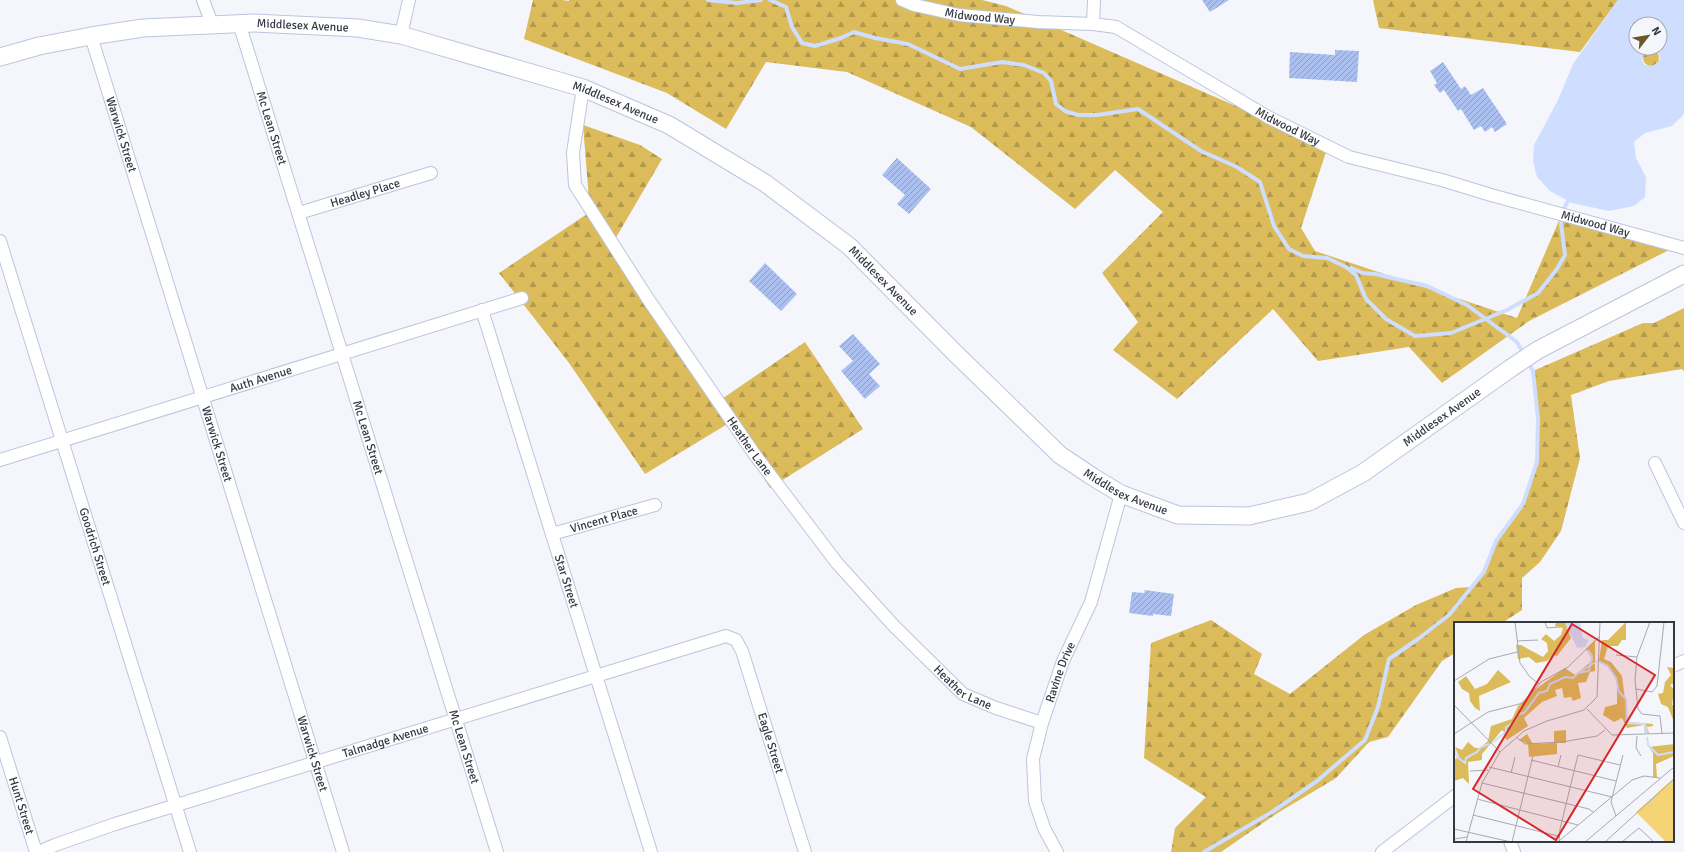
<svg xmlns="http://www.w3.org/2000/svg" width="1684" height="852" viewBox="0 0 1684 852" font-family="Signika,sans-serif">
  <defs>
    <pattern id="forest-firs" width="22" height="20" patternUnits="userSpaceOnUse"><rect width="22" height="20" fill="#dbbb5a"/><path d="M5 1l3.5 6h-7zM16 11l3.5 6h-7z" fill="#b2994c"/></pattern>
    <pattern id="building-hatch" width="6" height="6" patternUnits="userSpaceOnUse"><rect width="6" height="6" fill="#acc0f0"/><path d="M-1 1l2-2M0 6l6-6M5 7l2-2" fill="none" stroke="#8d9dc4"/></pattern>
  </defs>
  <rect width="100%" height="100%" fill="#f4f6fc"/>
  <!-- forest -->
  <g fill="url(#forest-firs)">
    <polygon points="533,0 562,0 569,1 569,0 982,0 1006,6 1328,146 1301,228 1315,251 1517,318 1561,216 1671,249 1529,321 1442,383 1409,347 1318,361 1273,309 1177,399 1113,350 1138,322 1102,273 1163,212 1115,170 1075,209 971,127 847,72 766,62 726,129 667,93 524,39"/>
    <polygon points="1373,0 1618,0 1580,52 1379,28"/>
    <circle cx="1651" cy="58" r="8"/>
    <polygon points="583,125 640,145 662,159 611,246 716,403 805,342 863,429 770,488 729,423 645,474 569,363 499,273 590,212"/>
    <polygon points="1684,308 1684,371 1682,369 1609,381 1571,395 1580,458 1561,531 1540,562 1522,578 1522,610 1502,623 1455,623 1455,653 1442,661 1388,737 1369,742 1336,778 1276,814 1221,852 1171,852 1175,828 1206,797 1144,758 1151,643 1211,620 1262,654 1254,674 1290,694 1364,635 1416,605 1456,588 1472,587 1484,572 1496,541 1523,504 1537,462 1538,419 1533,371 1643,323 1654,323"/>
  </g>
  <!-- water -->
  <path fill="#cfddfe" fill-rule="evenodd" d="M1618,0h66v114l-12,12 -27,7 -11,9 2,16 10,19 -1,20 -11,9 -25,5 -37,-8 -22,-12 -13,-14 -4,-16 1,-16 24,-45 15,-36zM1636,24h24v24h-24zM1652,49l7,5 1,5c-4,6 -8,8 -15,6l-3,-5 2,-7z"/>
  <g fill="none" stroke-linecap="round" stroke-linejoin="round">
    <!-- stream -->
    <g stroke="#cfddfe" stroke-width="4">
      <polyline points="708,0 737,3 761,0"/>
      <polyline points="770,0 786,7 792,27 802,43 815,46 841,38 854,32 875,38 908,44 960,69 1002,62 1024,65 1044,73 1051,81 1056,104 1065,111 1078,115 1097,115 1138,109 1201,151 1237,167 1260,182 1274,226 1289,249 1303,256 1327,258 1346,267 1356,275 1366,299 1386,319 1415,336 1451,333 1507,310 1538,293 1557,269 1565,255 1561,223 1563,210 1568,201"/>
      <polyline points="1351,268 1363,273 1375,274 1427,286 1467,305 1517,342 1524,355"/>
      <polyline points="1204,852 1272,812 1317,781 1365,740 1378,707 1389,659 1418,639 1449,615 1484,572 1496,541 1523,504 1537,462 1538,419 1533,371 1528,362"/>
    </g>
  </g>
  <!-- building -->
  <g fill="url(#building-hatch)">
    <polygon points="1202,0 1229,0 1210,12"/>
    <polygon points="1335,50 1359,51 1357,82 1289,78 1290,52 1335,55"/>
    <polygon points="1443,62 1461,89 1465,86 1471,95 1483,88 1507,124 1495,132 1492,127 1485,132 1481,126 1474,130 1461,109 1458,111 1444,90 1440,93 1434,85 1437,83 1430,71"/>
    <polygon points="897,158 931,189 909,214 897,204 905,195 882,175"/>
    <polygon points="765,263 797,294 781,311 749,281"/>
    <polygon points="853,334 880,364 869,374 880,386 865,399 841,371 853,361 839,346"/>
    <polygon points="1145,590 1174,594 1171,616 1153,614 1153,616 1129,613 1132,592 1144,593"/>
  </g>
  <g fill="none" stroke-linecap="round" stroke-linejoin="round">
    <defs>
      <g id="street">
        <polyline points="203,0 212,24"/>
        <path id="s1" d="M902,0l12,5 45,10 79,7 55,2 23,3 152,90 81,40 93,23 49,15 193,53"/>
        <path id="s2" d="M239,23l258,829"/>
        <polyline points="1093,24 1094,0"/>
        <polyline points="401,35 409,0"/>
        <path id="s3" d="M91,36l252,816"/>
        <path id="s4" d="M583,88l-10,65 2,32 73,114 107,156 82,108 57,63 69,68 33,14 46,15"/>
        <path id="s5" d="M299,213l132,-40"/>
        <path id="s6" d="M0,241l190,611"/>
        <path id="s7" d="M482,310l169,542"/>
        <path id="s8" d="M0,460l522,-162"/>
        <polyline points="1655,463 1684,523"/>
        <path id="s9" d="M552,534l103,-29"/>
        <polyline points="1673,666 1684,661"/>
        <path id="s10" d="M0,737l36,115"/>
        <polyline points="1510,841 1514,852"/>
        <path id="s11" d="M39,852l16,-7 60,-21 611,-188 10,4 6,11 63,201"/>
        <path id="s12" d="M1057,852l-13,-24 -9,-27 -2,-42 9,-36 21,-62 28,-59 30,-108"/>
        <polyline points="1382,852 1455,796"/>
      </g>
      <g id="secondary">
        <path id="s13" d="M0,57l39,-11 52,-10 52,-8 111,-5 104,5 43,7 182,53 86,37 96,58 84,63 106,107 105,102 33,22 28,17 57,21 71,1 60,-14 54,-29 148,-105 27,-18 146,-76"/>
      </g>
    </defs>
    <!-- street casing -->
    <use href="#street" stroke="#bbc5de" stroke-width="14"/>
    <!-- secondary casing -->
    <use href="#secondary" stroke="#bbc5de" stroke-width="19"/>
    <!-- street -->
    <use href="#street" stroke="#fff" stroke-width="12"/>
    <!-- secondary -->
    <use href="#secondary" stroke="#fff" stroke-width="17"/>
  </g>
  <g text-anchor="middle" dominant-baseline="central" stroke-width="3.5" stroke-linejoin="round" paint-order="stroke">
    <!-- street labels -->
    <g font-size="12" fill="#343842" stroke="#f4f6fc">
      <text stroke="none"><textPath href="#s1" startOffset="80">Midwood Way</textPath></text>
      <text stroke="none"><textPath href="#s13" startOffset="306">Middlesex Avenue</textPath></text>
      <text stroke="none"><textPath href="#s13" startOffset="630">Middlesex Avenue</textPath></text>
      <text stroke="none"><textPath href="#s1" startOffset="415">Midwood Way</textPath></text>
      <text stroke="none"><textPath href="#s2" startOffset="110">Mc Lean Street</textPath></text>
      <text stroke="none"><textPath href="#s3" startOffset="103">Warwick Street</textPath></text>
      <text stroke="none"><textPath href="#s5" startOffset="69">Headley Place</textPath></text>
      <text stroke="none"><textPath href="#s1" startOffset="739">Midwood Way</textPath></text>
      <text stroke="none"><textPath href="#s13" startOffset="954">Middlesex Avenue</textPath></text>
      <text stroke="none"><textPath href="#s8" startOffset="273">Auth Avenue</textPath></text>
      <text stroke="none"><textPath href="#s13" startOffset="1626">Middlesex Avenue</textPath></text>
      <text stroke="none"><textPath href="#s2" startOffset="434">Mc Lean Street</textPath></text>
      <text stroke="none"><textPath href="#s3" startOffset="427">Warwick Street</textPath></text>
      <text stroke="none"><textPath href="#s4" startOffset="412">Heather Lane</textPath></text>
      <text stroke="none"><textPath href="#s13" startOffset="1278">Middlesex Avenue</textPath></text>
      <text stroke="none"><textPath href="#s9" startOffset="54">Vincent Place</textPath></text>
      <text stroke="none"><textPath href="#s6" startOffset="320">Goodrich Street</textPath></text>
      <text stroke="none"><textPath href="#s7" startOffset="284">Star Street</textPath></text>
      <text stroke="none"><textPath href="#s12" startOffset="189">Ravine Drive</textPath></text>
      <text stroke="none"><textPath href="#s4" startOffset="736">Heather Lane</textPath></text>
      <text stroke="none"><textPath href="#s11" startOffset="364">Talmadge Avenue</textPath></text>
      <text stroke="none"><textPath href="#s11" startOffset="840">Eagle Street</textPath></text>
      <text stroke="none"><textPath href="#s2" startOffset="758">Mc Lean Street</textPath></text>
      <text stroke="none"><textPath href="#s3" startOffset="751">Warwick Street</textPath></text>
      <text stroke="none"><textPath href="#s10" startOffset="72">Hunt Street</textPath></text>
    </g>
  </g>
  <!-- overview -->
  <g transform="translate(1454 622)">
    <rect width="220" height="220" fill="#f4f6fc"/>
    <path d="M102,0h9l6,16 -14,18 -4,-1 -6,6 -11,2 -7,-6 -11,2 -2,-14h5l22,12 5,-6 -1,-8 -6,-4 5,-5 8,7 7,-6 2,-7 -8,-2zM172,0v18h-4l-4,6h-10l-4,13 7,3 11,14 6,46 25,2v2l-6,1 2,6h-4l-1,-8 -17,3 -5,-10 -8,4 -11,-7 2,-8 12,-3v-24l-9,-14 -9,-5 3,-21h6zM141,18v31l-5,1 -4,10 -8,1 3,15 -8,3 -2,-4 -7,1 -2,-10 -7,2 2,6 -15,6 -18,16 4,8 -21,14 -3,-3 2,-3 -4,-4 -20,24v6l-14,2 1,22 -6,-6 -9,3v-21l5,-3 -4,-10 7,3 6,-8 7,6h5l8,-7 3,-15 21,-7 6,-13 15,-15 32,-23 10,7 18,-15 -7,-11zM213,45l7,1v15l-4,2 4,5 -2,15h2v17l-6,-15 -7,-3 -3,-10 5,-1 2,-11 6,-7zM44,48l13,12 -32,14 1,15 -5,-3 -5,-7 -1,-8 -7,-4 -4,-7 8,-6 9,13 12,-5zM112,108v13h-9v11l-28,3 -1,-13 -9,-4 8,-6 6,10 21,-1v-12zM220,122v12l-18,8 1,13h-4v-24l-4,-6z" fill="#dbbb5a"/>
    <path d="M220,156v64h-8l-30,-30z" fill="#f5d475"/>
    <path d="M111,0h15l3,16 6,2 -4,7 -8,1z" fill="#cfddfe"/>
    <path fill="none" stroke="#cfddfe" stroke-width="2" d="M146,40l8,4 8,12 3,14 7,7 1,24 18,1 2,9M126,50l17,-11M193,115l1,8 10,10 16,-3M39,120l13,-10v-5l7,-4 5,-9 6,-1 15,-20 8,-2 3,-7 15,-7 8,1 5,-5 11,-2 3,-15 -4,-6M0,126l3,9 8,6 1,-5 11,-6 4,-5 8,-3"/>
    <path fill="none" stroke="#a7aab2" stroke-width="1" d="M61,0l5,41 10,14 9,7M91,0l2,6 13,-1M196,0l-13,35 -2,23 3,29 4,5 18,2 2,18M63,19l21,-1M162,33l21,2M0,59l35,-22 28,-7M182,67l16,3 5,-6 7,-64M0,83l46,47M133,87l25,26 62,-2M0,112l34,-22 35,-9 18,-21 27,-15 31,-30M183,114l-1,12 5,8M62,115l9,7 37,-2 35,-6 8,-6M77,138l85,21M35,145l123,30M104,145l3,-12M16,149l18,-1M57,151l4,-16M28,161l107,26 4,3M23,177l101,26M19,193l85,21M162,194l-5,-14 12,-47M0,207l57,13M0,217l13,-2M105,219l73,-61 12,-4 16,2M12,220l16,-59 18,-31 24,-21 23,-10 37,-11 13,-13 3,-75M58,220l21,-86M105,220l1,-13 18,-74 42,10M131,220l89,-75M151,220l69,-63M168,220l17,-14 15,14"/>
    <path fill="#d62828" fill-opacity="0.15" stroke="#d62828" stroke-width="2" d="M118,2l83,51 -99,165 -83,-51z"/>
    <rect width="220" height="220" fill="none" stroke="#343842" stroke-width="2"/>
  </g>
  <!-- north arrow -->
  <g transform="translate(1648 36) rotate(59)"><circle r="19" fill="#f4f6fc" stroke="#a7aab2"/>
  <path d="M0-3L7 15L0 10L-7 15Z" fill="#6a5927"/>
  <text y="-6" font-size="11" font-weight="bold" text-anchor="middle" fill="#343842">N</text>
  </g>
</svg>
